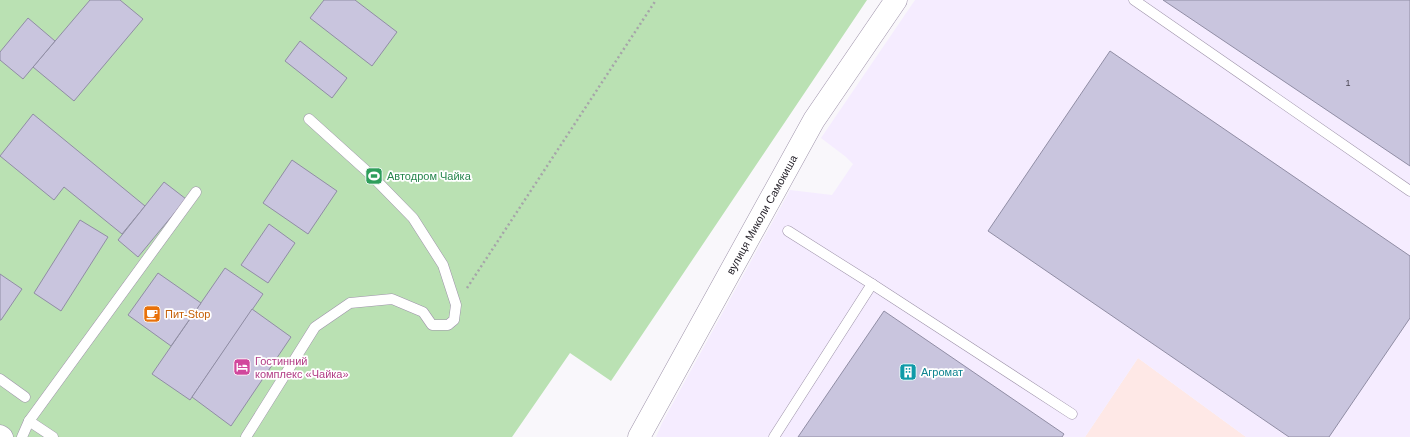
<svg xmlns="http://www.w3.org/2000/svg" width="1410" height="437" viewBox="0 0 1410 437" font-family="Helvetica,sans-serif">
  <rect width="100%" height="100%" fill="#f9f7fb"/>
  <!-- commercial -->
  <polygon fill="#fee8e6" points="1138,358 1246,437 1085,437"/>
  <!-- built -->
  <polygon fill="#f5ecff" points="915,0 1410,0 1410,437 1246,437 1138,358 1085,437 656,437 662,423 790,190 832,195 853,164 846,157 821,138"/>
  <!-- garden -->
  <polygon fill="#bae1b3" points="0,0 867,0 611,381 570,353 512,437 0,437"/>
  <!-- building -->
  <g fill="#c9c5de" stroke="#908da4">
    <polygon points="90,0 120,0 143,19 74,101 33,67"/>
    <polygon points="324,0 355,0 397,32 372,66 310,18"/>
    <polygon points="1163,0 1410,0 1410,166"/>
    <polygon points="28,18 55,41 23,79 0,60 0,52"/>
    <polygon points="300,41 347,78 332,98 285,61"/>
    <polygon points="1110,51 1410,256 1410,318 1329,437 1289,437 988,231"/>
    <polygon points="33,114 145,206 122,234 64,187 54,200 0,156"/>
    <polygon points="292,160 337,191 308,234 263,203"/>
    <polygon points="164,182 186,199 138,257 118,240"/>
    <polygon points="80,220 108,237 61,311 34,293"/>
    <polygon points="269,224 295,243 268,283 241,265"/>
    <polygon points="225,268 263,294 190,400 152,374"/>
    <polygon points="158,273 201,303 171,346 128,315"/>
    <polygon points="0,274 22,289 1,320 0,320"/>
    <polygon points="252,309 291,337 231,426 192,397"/>
    <polygon points="884,311 1064,434 1062,437 798,437"/>
  </g>
  <g fill="none" stroke-linecap="round" stroke-linejoin="round">
    <defs>
      <g id="lane">
        <polyline points="1134,0 1410,191"/>
        <polyline points="788,231 872,284 1072,414"/>
        <polyline points="0,379 25,397"/>
        <polyline points="29,421 53,437"/>
        <polyline points="22,437 29,421 196,192"/>
        <polyline points="246,437 315,327 350,303 392,299 423,312 432,325 448,325 454,320 456,305 443,265 413,218 370,174 309,119"/>
        <polyline points="774,437 872,284"/>
      </g>
      <polyline id="street" points="0,435 3,437"/>
      <g id="secondary">
        <path id="s1" d="M639,437l175,-317 82,-120"/>
      </g>
    </defs>
    <!-- lane casing -->
    <use href="#lane" stroke="#9e93aa" stroke-width="11"/>
    <!-- street casing -->
    <use href="#street" stroke="#9e93aa" stroke-width="21"/>
    <!-- secondary casing -->
    <use href="#secondary" stroke="#9e93aa" stroke-width="23"/>
    <!-- path -->
    <polyline stroke="#a6a4a9" stroke-width="2.5" stroke-dasharray="2 3" stroke-linecap="butt" points="467,288 656,0"/>
    <!-- lane -->
    <use href="#lane" stroke="#fff" stroke-width="10"/>
    <!-- street -->
    <use href="#street" stroke="#fff" stroke-width="20"/>
    <!-- secondary -->
    <use href="#secondary" stroke="#fff" stroke-width="22"/>
  </g>
  <!-- icons -->
  <defs>
    <symbol id="stadium-square" viewBox="-11 -11 22 22"><rect x="-9" y="-9" width="18" height="18" rx="4" fill="#2e9e5b" stroke="#fff"/><path d="M0-5a6.5 5 0 1 0 0 10a6.5 5 0 1 0 0-10ZM-3.5-1.8h7v3.6h-7Z" fill="#fff"/></symbol>
    <symbol id="cafe-square" viewBox="-11 -11 22 22"><rect x="-9" y="-9" width="18" height="18" rx="4" fill="#e8710a" stroke="#fff"/><path d="M-5.5-4.5H6V0H3Q3 3.5 0 3.5H-2.5Q-5.5 3.5-5.5 0ZM3-3.2v2h1.7v-2ZM-6 4.5H4V6H-6Z" fill="#fff"/></symbol>
    <symbol id="hotel-square" viewBox="-11 -11 22 22"><rect x="-9" y="-9" width="18" height="18" rx="4" fill="#d1479c" stroke="#fff"/><path d="M-6-4.5h1.5V1H6V5H4.5V3h-9V5H-6ZM-4 0a1.8 1.8 0 1 1 3.6 0ZM.5 0V-2.5h3Q6-2.5 6 0Z" fill="#fff"/></symbol>
    <symbol id="building-square" viewBox="-11 -11 22 22"><rect x="-9" y="-9" width="18" height="18" rx="4" fill="#0f9aa8" stroke="#fff"/><path d="M-4-6H4V6H1V3H-1V6H-4ZM-2.5-4.3h1.7v1.8h-1.7ZM.8-4.3h1.7v1.8H.8ZM-2.5-1h1.7V.8h-1.7ZM.8-1h1.7V.8H.8Z" fill="#fff"/></symbol>
  </defs>
  <g fill-rule="evenodd">
    <use href="#stadium-square" x="364" y="166" width="20" height="20"/>
    <use href="#cafe-square" x="142" y="304" width="20" height="20"/>
    <use href="#hotel-square" x="232" y="357" width="20" height="20"/>
    <use href="#building-square" x="898" y="362" width="20" height="20"/>
  </g>
  <g text-anchor="middle" dominant-baseline="central" stroke-width="3.5" stroke-linejoin="round" paint-order="stroke">
    <!-- number labels -->
    <g font-size="9" fill="#4a4652">
      <text x="1348" y="83">1</text>
    </g>
    <!-- leisure labels -->
    <g font-size="11" fill="#27864d" stroke="#fff" text-anchor="start">
      <text x="387" y="176">Автодром Чайка</text>
    </g>
    <!-- street labels -->
    <g font-size="11" fill="#201c24" stroke="#fff">
      <text stroke="none"><textPath href="#s1" startOffset="254">вулиця Миколи Самокиша</textPath></text>
    </g>
    <!-- food labels -->
    <g font-size="11" fill="#c56008" stroke="#fff" text-anchor="start">
      <text x="165" y="314">Пит-Stop</text>
    </g>
    <!-- hotel labels -->
    <g font-size="11" fill="#b23c85" stroke="#fff" text-anchor="start">
      <text x="255" y="361">Гостинний<tspan x="255" dy="13">комплекс «Чайка»</tspan></text>
    </g>
    <!-- culture labels -->
    <g font-size="11" fill="#0d838f" stroke="#fff" text-anchor="start">
      <text x="921" y="372">Агромат</text>
    </g>
  </g>
</svg>
